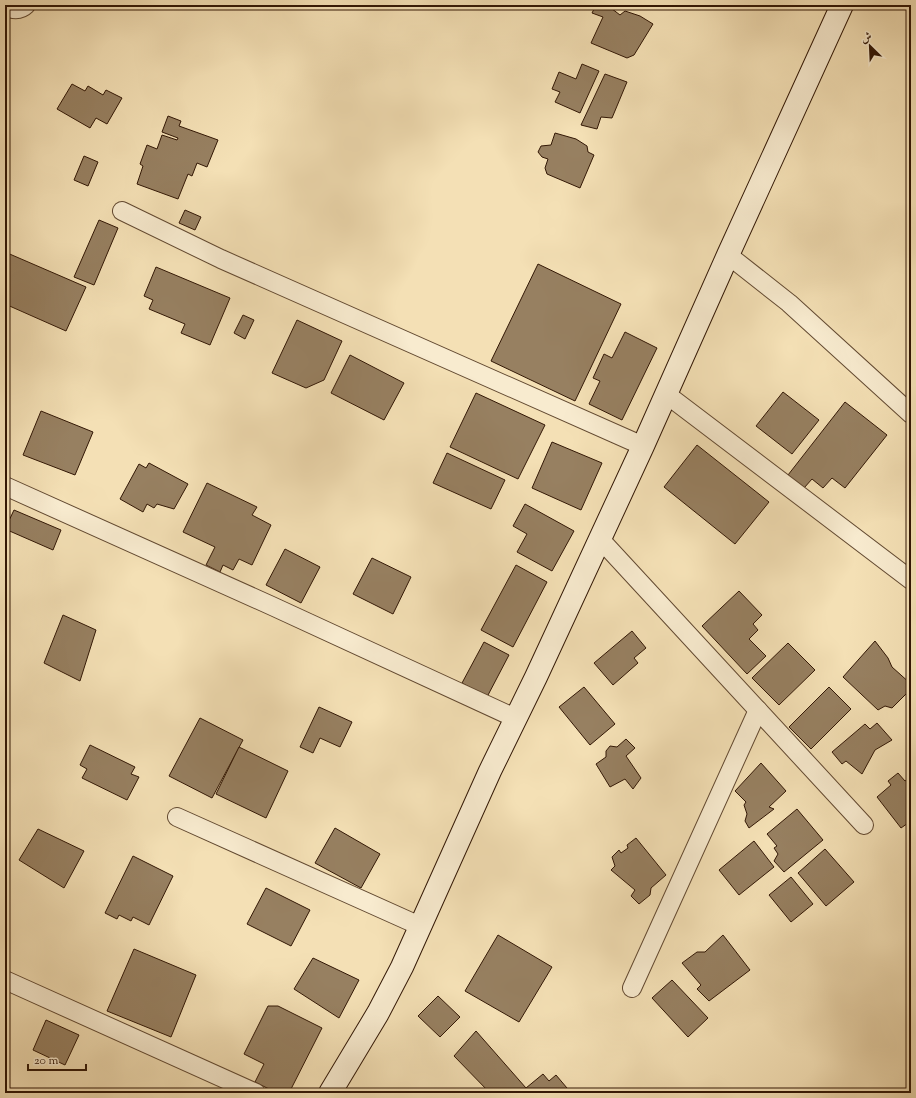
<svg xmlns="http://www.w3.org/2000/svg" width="916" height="1098" viewBox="0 0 916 1098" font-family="'Sorts Mill Goudy',Amiri,serif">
  <rect width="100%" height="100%" fill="#f4e0b5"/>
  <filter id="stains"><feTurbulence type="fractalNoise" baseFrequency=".005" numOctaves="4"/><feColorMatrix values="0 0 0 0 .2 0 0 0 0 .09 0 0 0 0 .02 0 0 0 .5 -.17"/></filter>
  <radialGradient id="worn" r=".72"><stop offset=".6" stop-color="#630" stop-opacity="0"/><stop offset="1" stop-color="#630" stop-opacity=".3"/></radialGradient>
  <!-- building -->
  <g fill="#978061" stroke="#321705">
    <polygon points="596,5 607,5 620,15 625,11 640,16 653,24 634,55 627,58 591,43 603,17 592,13"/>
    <polygon points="582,64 599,71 580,113 555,102 560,92 552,89 559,72 576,79"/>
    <polygon points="605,74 627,82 612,118 601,117 597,129 581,125"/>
    <polygon points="72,84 85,91 88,86 103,95 106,90 122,98 107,124 96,118 90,128 57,109"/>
    <polygon points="168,116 181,121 179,126 218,140 207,167 197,163 192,176 188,174 178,199 137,184 143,166 140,164 147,145 157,149 162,135 177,140 178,138 162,132"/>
    <polygon points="555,133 576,139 587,146 588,152 594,155 580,188 547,174 545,168 548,159 542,157 538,152 541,146 551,145"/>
    <polygon points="84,156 98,162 88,186 74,180"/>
    <polygon points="185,210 201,217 195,230 179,223"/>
    <polygon points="99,220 118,228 94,285 74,277"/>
    <polygon points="5,252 86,287 66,331 5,304"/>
    <polygon points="538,264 621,304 575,401 491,361"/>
    <polygon points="156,267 230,298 210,345 181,333 185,324 149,309 153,300 144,296"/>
    <polygon points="243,315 254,320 245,339 234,333"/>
    <polygon points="297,320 342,341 324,380 306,388 272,373"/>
    <polygon points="625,332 657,348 622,420 589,404 600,381 593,378 604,354 612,358"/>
    <polygon points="350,355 404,383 384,420 331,393"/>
    <polygon points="783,392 819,420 792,454 756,426"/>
    <polygon points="476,393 545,425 518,479 450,447"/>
    <polygon points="845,402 887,435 845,488 832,478 823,488 812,479 804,488 788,475"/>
    <polygon points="41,411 93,432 75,475 23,455"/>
    <polygon points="552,442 602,463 581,510 532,488"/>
    <polygon points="697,445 769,502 735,544 664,487"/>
    <polygon points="447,453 505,480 491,509 433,483"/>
    <polygon points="149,463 188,484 174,509 157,504 154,508 147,504 143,512 120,499 139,464 146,468"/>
    <polygon points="207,483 257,507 252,515 271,525 252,565 239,559 233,570 223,565 220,572 206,565 215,547 183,532"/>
    <polygon points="525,504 574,531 552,571 517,552 527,534 513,526"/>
    <polygon points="14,510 61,530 53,550 5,529"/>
    <polygon points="285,549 320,567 301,603 266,585"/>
    <polygon points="372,558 411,577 393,614 353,594"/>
    <polygon points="516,565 547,582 513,647 481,630"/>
    <polygon points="739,591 762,615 753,624 758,630 749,639 766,656 747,674 702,626"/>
    <polygon points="63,615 96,630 80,681 44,663"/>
    <polygon points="632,631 646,648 634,658 638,663 613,685 594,663"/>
    <polygon points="875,641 888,658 892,667 911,684 911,689 892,708 885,706 878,710 843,677"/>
    <polygon points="484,642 509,655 487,697 462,683"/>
    <polygon points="788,643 815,670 779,705 752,678"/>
    <polygon points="584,687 615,724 590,745 559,707"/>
    <polygon points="829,687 851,709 811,749 789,727"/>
    <polygon points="319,707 352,722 340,747 320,738 313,753 300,747"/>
    <polygon points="200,718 243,740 212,798 169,776"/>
    <polygon points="877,723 892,740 875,750 862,774 846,761 842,764 832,752 865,724 870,729"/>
    <polygon points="626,739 635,748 626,756 641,778 633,789 625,779 610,787 596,764 606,757 606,751 610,746 617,747"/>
    <polygon points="90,745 135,767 131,774 139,777 127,800 82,778 87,769 80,765"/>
    <polygon points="239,747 288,771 266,818 216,794"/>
    <polygon points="761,763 786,791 769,807 774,809 749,828 745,821 747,814 744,805 746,802 735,791"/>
    <polygon points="898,773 905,781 911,777 911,821 901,828 877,797 891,785 888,781"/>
    <polygon points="797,809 823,840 784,872 774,861 778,854 774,848 777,846 767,834"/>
    <polygon points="335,828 380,854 361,888 315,863"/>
    <polygon points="38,829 84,851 64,888 19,860"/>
    <polygon points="636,838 666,875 651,888 650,895 639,904 631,896 635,890 611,870 615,866 612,857 619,850 621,853 628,848 627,845"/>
    <polygon points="754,841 774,867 739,895 719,870"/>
    <polygon points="825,849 854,882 826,906 798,873"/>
    <polygon points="133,856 173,876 149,925 133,917 131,921 119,915 117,919 105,913"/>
    <polygon points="791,877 813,904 791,922 769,895"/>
    <polygon points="266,888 310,910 291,946 247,924"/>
    <polygon points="498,935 552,967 519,1022 465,991"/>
    <polygon points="723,935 750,970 709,1001 697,989 701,985 682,963 697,952 705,952"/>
    <polygon points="134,949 196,975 171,1037 107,1011"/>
    <polygon points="313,958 359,980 339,1018 294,989"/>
    <polygon points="672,980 708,1018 688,1037 652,998"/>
    <polygon points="438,996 460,1017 440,1037 418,1016"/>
    <polygon points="268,1006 278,1006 322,1028 289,1093 277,1093 255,1082 264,1064 244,1054"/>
    <polygon points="46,1020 79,1035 65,1065 33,1050"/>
    <polygon points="476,1031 526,1088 543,1074 549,1081 556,1075 567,1088 562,1093 490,1093 454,1056"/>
  </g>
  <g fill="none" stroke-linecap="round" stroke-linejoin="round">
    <defs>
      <g id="street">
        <path d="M5,6c7,4 15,5 21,-1"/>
        <polyline points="122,211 221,259 643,446"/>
        <polyline points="728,255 789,303 911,414"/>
        <polyline points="666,394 911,580"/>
        <polyline points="5,486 272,606 515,718"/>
        <polyline points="600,539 864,825"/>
        <polyline points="177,817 420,926"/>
        <polyline points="5,980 256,1093"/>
        <polyline points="632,988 758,710"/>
      </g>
      <polyline id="secondary" points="330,1093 378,1013 402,967 490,771 536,677 643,446 728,255 842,5"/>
    </defs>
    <!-- street casing -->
    <use href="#street" stroke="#624931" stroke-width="20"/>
    <!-- secondary casing -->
    <use href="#secondary" stroke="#321705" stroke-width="24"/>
    <!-- street -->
    <use href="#street" stroke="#f8ebcf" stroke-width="18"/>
    <!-- secondary -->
    <use href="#secondary" stroke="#f8ebcf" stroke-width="22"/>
  </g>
  <!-- margin -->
  <rect width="916" height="1098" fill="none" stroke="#f4e0b5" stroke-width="20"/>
  <rect x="6" y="6" width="904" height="1086" fill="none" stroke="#321705" stroke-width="2"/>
  <rect x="10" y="10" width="896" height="1078" fill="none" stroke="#321705"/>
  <!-- north arrow -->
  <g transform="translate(870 46) rotate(336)" stroke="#f8ebcf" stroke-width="3" paint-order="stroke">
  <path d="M0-3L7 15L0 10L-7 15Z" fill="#321705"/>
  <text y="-6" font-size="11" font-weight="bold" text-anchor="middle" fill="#321705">ش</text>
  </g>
  <!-- scale -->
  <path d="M28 1064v6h58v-6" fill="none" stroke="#321705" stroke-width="2"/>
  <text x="34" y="1064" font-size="12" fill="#321705" stroke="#f8ebcf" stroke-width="3" paint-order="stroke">20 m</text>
  <rect width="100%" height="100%" filter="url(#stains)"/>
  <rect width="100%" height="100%" fill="url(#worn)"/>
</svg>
